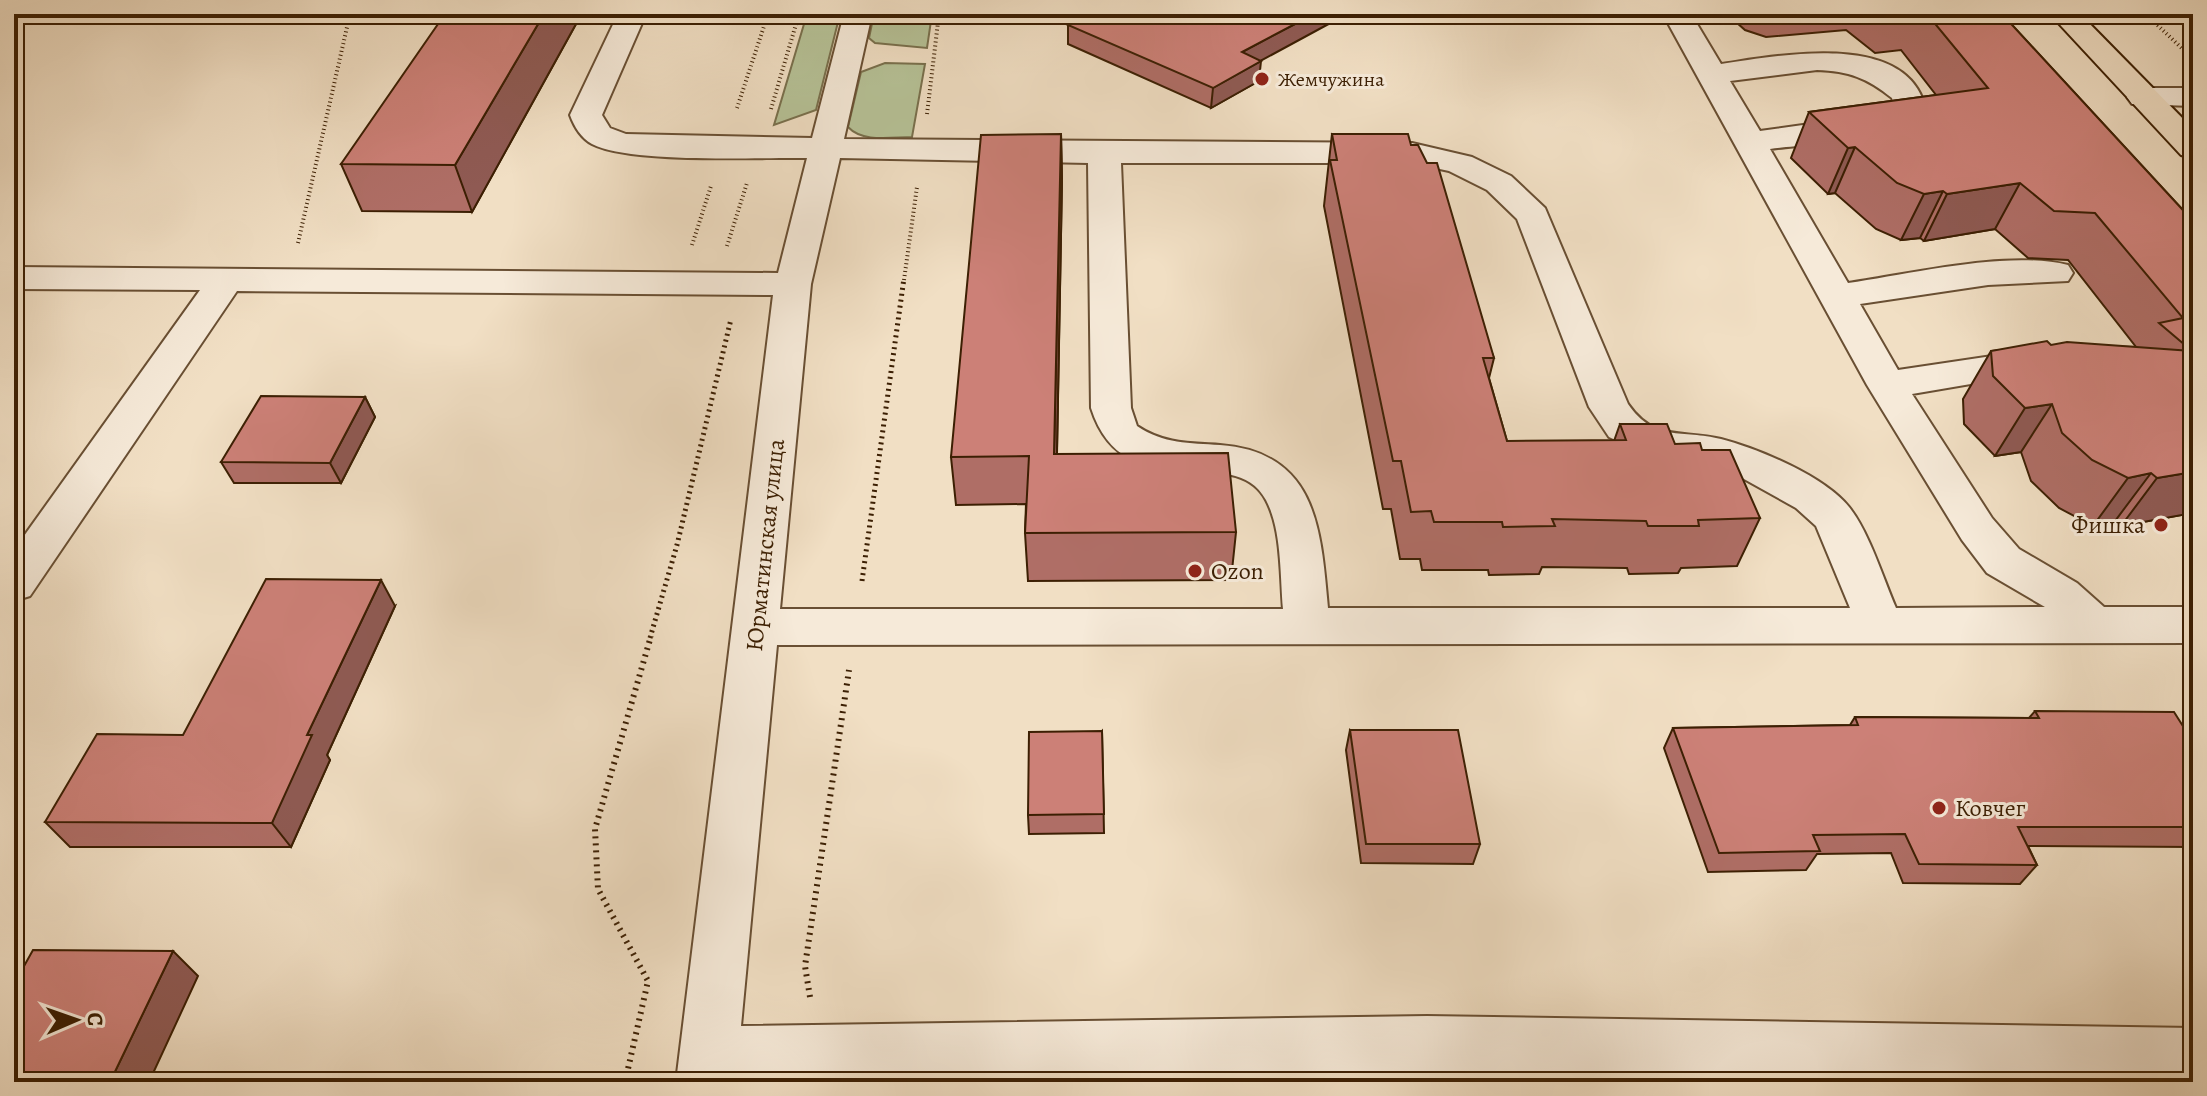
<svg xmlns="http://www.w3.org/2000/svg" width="2207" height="1096" viewBox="0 0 2207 1096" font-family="Alegreya,serif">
  <rect width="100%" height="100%" fill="#f1dfc4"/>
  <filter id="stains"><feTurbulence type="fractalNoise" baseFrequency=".0025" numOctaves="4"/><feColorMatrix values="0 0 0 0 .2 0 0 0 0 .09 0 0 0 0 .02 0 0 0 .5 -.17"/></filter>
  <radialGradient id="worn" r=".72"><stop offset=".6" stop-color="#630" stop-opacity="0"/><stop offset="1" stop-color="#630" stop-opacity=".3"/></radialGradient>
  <!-- green -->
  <g fill="#b6c297" stroke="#79704d" stroke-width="2">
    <polygon points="807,14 840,14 816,110 774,125"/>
    <polygon points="874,14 932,14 927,48 875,43 869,38"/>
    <path d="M885,63l40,1 -13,73c-21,0 -49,6 -64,-10l13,-55z"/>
  </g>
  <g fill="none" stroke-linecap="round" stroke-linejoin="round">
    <defs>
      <g id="minor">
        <path d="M618,14h28l-44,101 8,13 16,6 186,4 32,-124h28l-28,125 568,4 60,14 39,19 34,32 83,196c27,39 54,25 93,35 38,10 103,37 128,68 20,25 34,71 47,101l149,-1 -58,-34 -25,-33 -95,-155 -204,-371h28l30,50c57,-8 189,-35 205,47 -20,29 -120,33 -156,38l78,134c62,-9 160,-33 220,-18l5,8 -5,8 -80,4 -128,19 38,66 141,-21 14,3 5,9 -5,9 -141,24 80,124 27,31 58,34 27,24h89v36l-1416,2 -36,381 686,-10 766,12v54l-766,-10 -751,10 97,-787 -536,-4 -207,305 -16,5v-51l186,-260 -186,-1v-22l764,6 29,-115c-49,-1 -176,6 -215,-14 -11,-6 -18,-18 -22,-29zM1817,70c32,1 50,8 75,28l2,9 -13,7 -121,17 -30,-50zM840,158l248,5 3,245c33,104 143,31 175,92 16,30 14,75 17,109h-503l31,-325zM1121,163h291l37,8 38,19 30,29 72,188 20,30 48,23 55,6 23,8 61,34 20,18 34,82h-522c-7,-78 -11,-156 -108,-163 -31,-2 -56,-1 -83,-19l-6,-18z"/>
        <polygon points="2143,88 2193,88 2193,106 2132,104 2127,97 2132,90"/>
      </g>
      <polygon id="major" points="2050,14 2080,14 2193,129 2193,158 2181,155"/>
    </defs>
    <!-- minor casing -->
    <use href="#minor" stroke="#694f33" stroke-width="4"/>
    <!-- major casing -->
    <use href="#major" stroke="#3c1f03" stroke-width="4"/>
    <!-- path-far2 -->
    <g stroke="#3c1f03" stroke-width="4" stroke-dasharray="1 3" stroke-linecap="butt">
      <polyline points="2146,14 2193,59"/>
      <polyline points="737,108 768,14"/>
      <polyline points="771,109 799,14"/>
      <polyline points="927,114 939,14"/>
      <polyline points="298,243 350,14"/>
      <polyline points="692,245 711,186"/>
      <polyline points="727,246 747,183"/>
      <polyline points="904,280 917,187"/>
    </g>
    <!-- path-far1 -->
    <g stroke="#3c1f03" stroke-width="5" stroke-dasharray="2 4" stroke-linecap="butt">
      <polyline points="862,581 904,278"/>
      <polyline points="650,638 677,545 731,319"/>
    </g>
    <!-- path -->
    <g stroke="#3c1f03" stroke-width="6" stroke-dasharray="2 5" stroke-linecap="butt">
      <polyline points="810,997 805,966 849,670"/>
      <polyline points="625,1082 648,981 598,889 595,829 651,636"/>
    </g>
    <!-- minor -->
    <use href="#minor" fill="#f6ead9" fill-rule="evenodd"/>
    <!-- major -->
    <use href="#major" fill="#f1dfc4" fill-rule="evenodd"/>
  </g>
  <!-- wall -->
  <g fill="#af6e66" stroke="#3c1f03" stroke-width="2">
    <polygon points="1727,14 2002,14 2193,221 2193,513 2121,526 2115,521 2093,526 2059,508 2031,481 2021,452 1995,456 1964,424 1963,399 1991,351 2051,345 2136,347 2068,260 2028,258 1995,229 1924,241 1920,238 1901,240 1876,229 1835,193 1828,194 1791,158 1809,112 1936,95 1901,50 1875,53 1846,30 1766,37 1745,30"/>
    <polygon points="576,24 472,212 362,211 341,164"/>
    <polygon points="1068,25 1260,61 1259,81 1211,108 1068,44"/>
    <polygon points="1061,134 1062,180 1057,454 1236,532 1231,580 1028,581 1025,533 1026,504 956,505 951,457"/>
    <polygon points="1332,134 1411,145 1494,358 1489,378 1507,441 1614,441 1620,424 1675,444 1702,450 1760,518 1737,566 1681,568 1678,573 1629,574 1627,568 1542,567 1539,574 1489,575 1488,570 1422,570 1420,559 1400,559 1391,509 1383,509 1324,206"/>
    <polygon points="365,397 375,417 341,483 234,483 221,462"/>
    <polygon points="395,606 327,755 330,760 291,847 70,847 45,822 183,735"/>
    <polygon points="2035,711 2193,742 2193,847 2028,846 2037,865 2020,884 1903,883 1891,853 1817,854 1806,870 1708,872 1664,748 1673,728 1850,725 1855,717 2029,718"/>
    <polygon points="1350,730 1480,844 1473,864 1361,863 1346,750"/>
    <polygon points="1102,731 1104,833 1029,834 1028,815"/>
  </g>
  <!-- shaded-wall -->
  <g fill="#8f5a53" stroke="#3c1f03" stroke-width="2">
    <polygon points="544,14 574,14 576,24 472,212 455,165"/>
    <polygon points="1314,14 1347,14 1240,72 1242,52"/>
    <polygon points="1261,61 1259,81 1211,108 1213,88"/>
    <polygon points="1061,134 1062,180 1056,502 1054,454"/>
    <polygon points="1855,147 1835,193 1828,194 1848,148"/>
    <polygon points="2020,183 1995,229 1924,241 1947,194"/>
    <polygon points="1943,191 1920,238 1901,240 1924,194"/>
    <polygon points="365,397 375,417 341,483 330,463"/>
    <polygon points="2052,404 2021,452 1995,456 2025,408"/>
    <polygon points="2193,472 2193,513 2121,526 2157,478"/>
    <polygon points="2151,473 2115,521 2093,526 2128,478"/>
    <polygon points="381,580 395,606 327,755 330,760 291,847 272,823 307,735"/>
    <polygon points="173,951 198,976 149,1082 110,1082"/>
  </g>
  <!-- building -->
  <g fill="#cc8077" stroke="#3c1f03" stroke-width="2">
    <polygon points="445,14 544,14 455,165 341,164"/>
    <polygon points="1090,14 1314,14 1242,52 1261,61 1213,88 1068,25"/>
    <polygon points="1927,14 2002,14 2193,221 2193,472 2157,478 2151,473 2128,478 2092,460 2062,433 2052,404 2025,408 1993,376 1991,351 2047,341 2051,345 2067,342 2192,351 2159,323 2183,318 2095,213 2054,211 2020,183 1947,194 1943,191 1924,194 1897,183 1855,147 1848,148 1809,112 1988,88"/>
    <polygon points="1061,134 1054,454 1228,453 1236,532 1025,533 1029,456 951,457 981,135"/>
    <polygon points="1332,134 1408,134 1411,145 1418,145 1427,163 1437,163 1494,358 1483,358 1507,441 1626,440 1620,424 1667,424 1675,444 1700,443 1702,450 1730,450 1760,518 1698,520 1699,526 1648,526 1646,521 1552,519 1555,526 1503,527 1502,522 1434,522 1431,511 1411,512 1401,461 1393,461 1330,160 1337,160"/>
    <polygon points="261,396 365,397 330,463 221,462"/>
    <polygon points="266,579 381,580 307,735 312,735 272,823 45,822 97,734 183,735"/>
    <polygon points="2035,711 2174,712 2193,742 2193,827 2018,827 2037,865 1919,864 1905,834 1813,835 1820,851 1719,853 1673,728 1858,725 1855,717 2039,718"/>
    <polygon points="1350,730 1458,730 1480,844 1366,844"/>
    <polygon points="1102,731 1104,814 1028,815 1029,732"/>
    <polygon points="33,950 173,951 110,1082 14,1082 14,984"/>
  </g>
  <!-- markers -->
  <g fill="#8f2418" stroke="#f6ead9" stroke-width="3">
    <circle cx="1262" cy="79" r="8"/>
    <circle cx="2161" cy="525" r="8"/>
    <circle cx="1195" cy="571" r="8"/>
    <circle cx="1939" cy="808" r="8"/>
  </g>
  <g text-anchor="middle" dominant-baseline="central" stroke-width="6" stroke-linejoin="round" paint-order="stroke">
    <!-- far-poi labels -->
    <g font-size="20" fill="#3c1f03" stroke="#f6ead9" text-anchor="start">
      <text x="1278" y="79">Жемчужина</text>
    </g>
    <!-- poi labels -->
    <g font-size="24" fill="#3c1f03" stroke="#f6ead9" text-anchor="start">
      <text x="2145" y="525" text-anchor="end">Фишка</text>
      <text x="1211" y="571">Ozon</text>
      <text x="1955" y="808">Ковчег</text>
    </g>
    <!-- street labels -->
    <g font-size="24" fill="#3c1f03" stroke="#f6ead9">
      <text transform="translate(765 545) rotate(-84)">Юрматинская улица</text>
    </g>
  </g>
  <!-- margin -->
  <rect width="2207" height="1096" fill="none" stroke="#f1dfc4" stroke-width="48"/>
  <rect x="16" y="16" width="2175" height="1064" fill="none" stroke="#3c1f03" stroke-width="4"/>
  <rect x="24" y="24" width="2159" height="1048" fill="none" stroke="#3c1f03" stroke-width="2"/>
  <!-- north arrow -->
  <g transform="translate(76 1020) rotate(88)" stroke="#f6ead9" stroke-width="6" paint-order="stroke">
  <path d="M0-6L14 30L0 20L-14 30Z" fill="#3c1f03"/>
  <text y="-12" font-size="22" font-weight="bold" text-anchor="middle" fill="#3c1f03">С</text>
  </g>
  <rect width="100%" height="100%" filter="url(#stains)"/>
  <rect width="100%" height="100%" fill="url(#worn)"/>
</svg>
